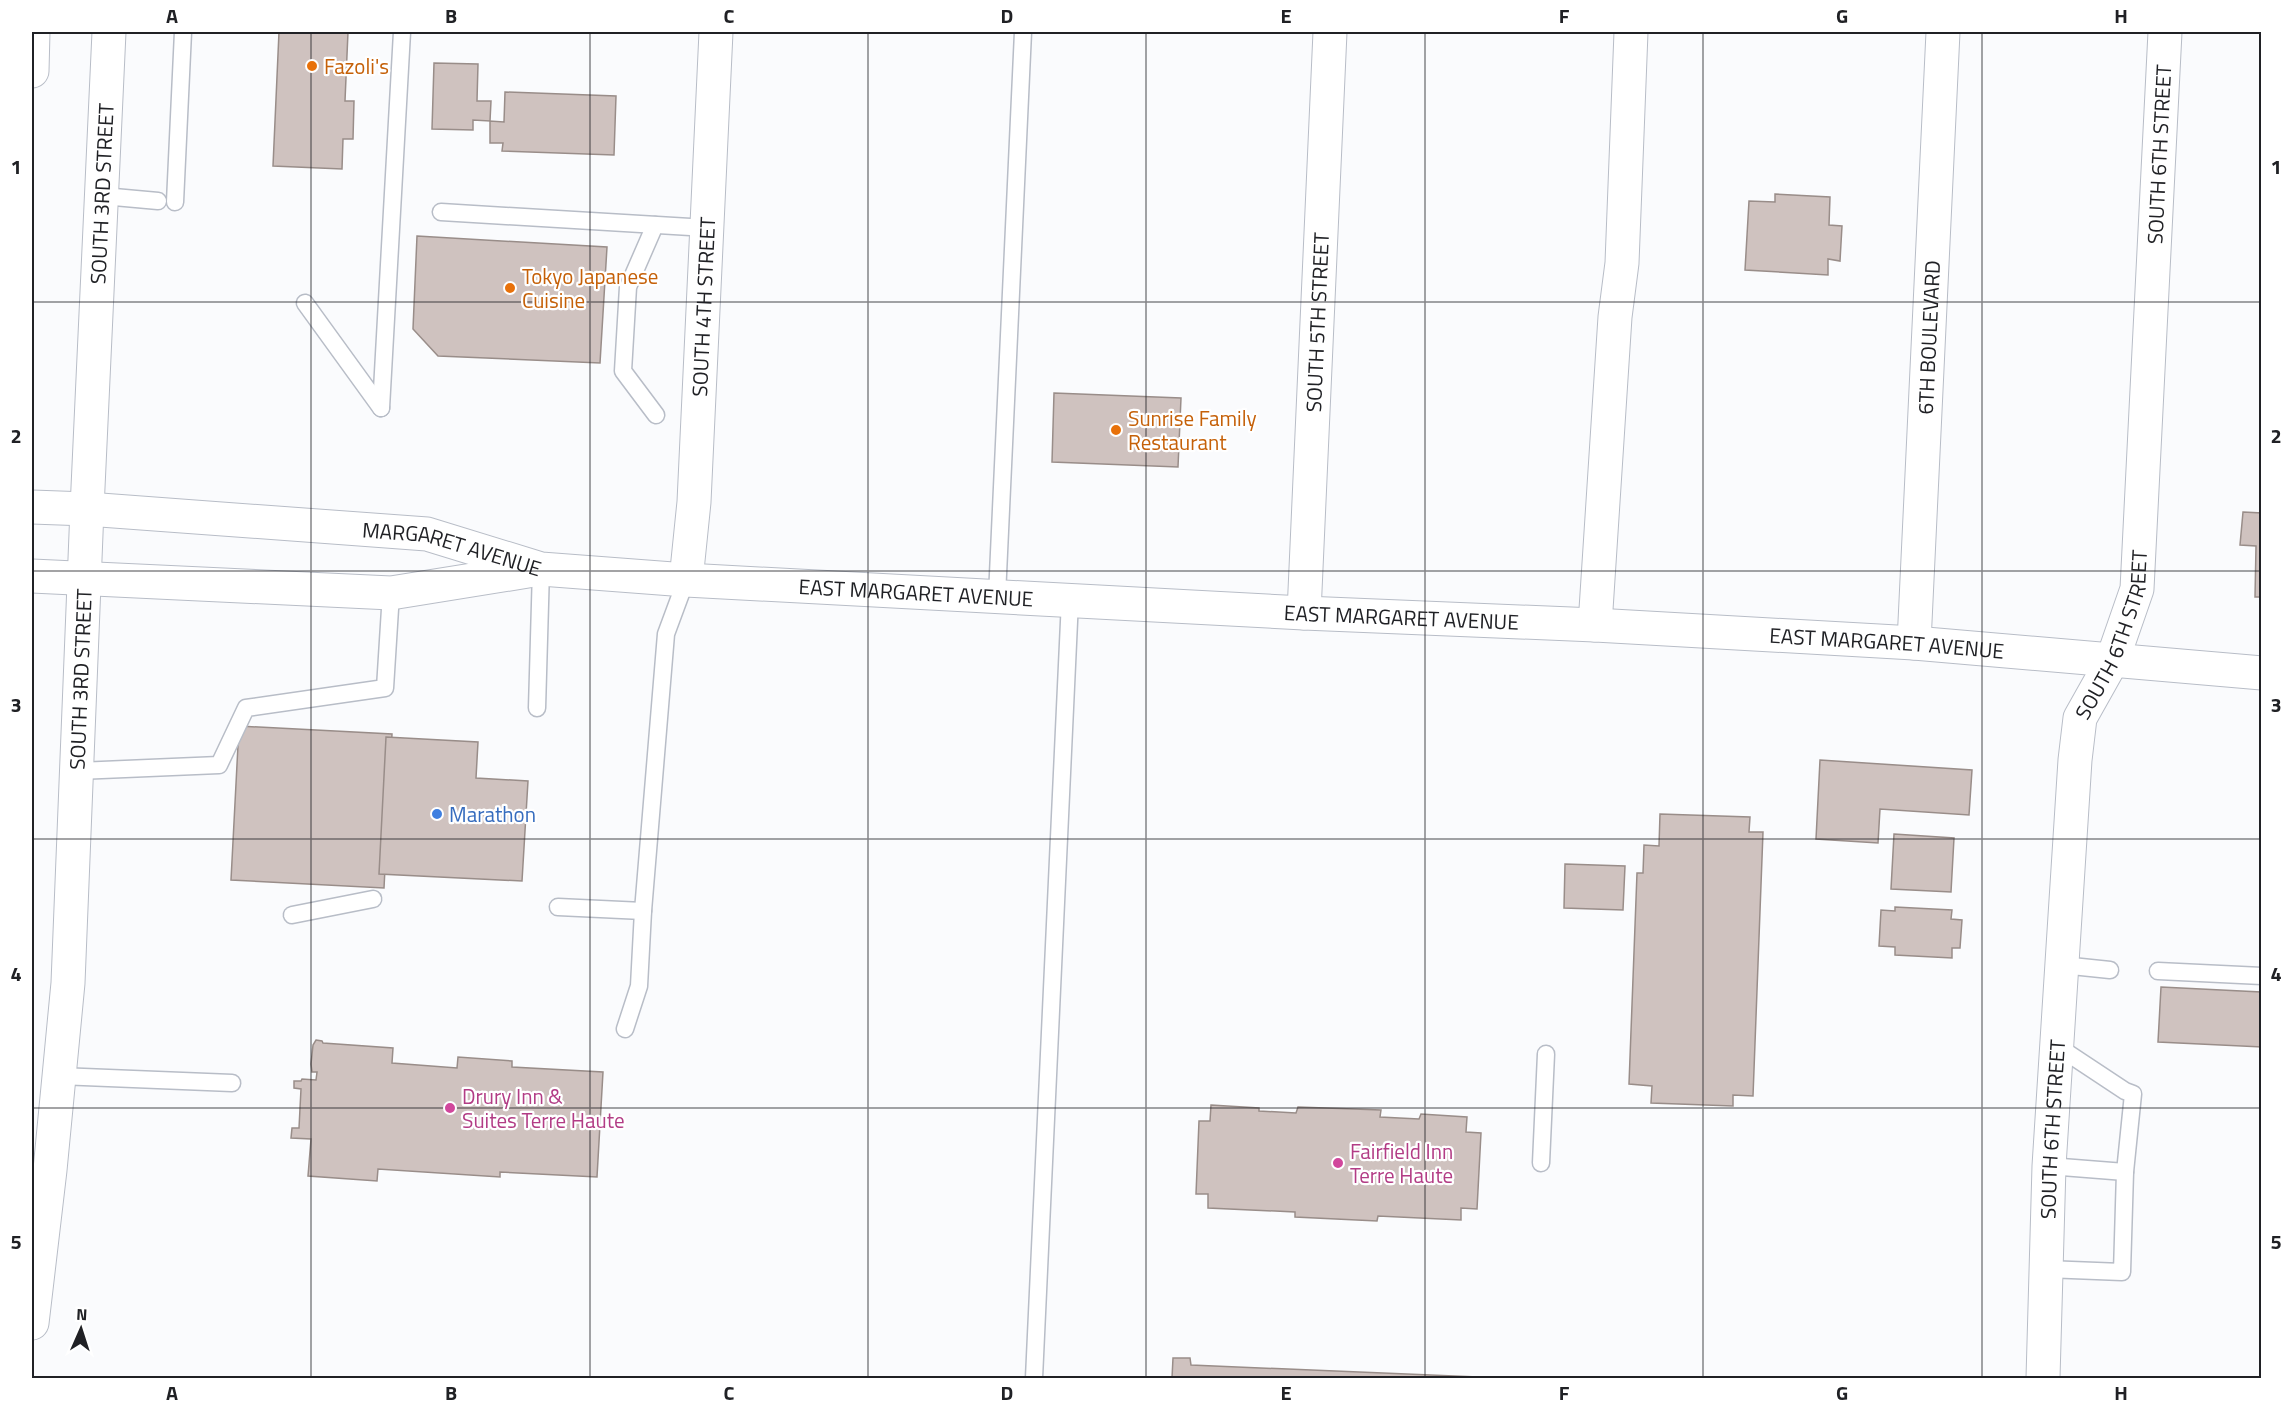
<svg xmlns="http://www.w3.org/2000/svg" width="2293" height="1410" viewBox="0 0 2293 1410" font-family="'Titillium Web',sans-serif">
  <rect width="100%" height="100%" fill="#fafbfd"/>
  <!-- building -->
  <g fill="#cfc2bf" stroke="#998d89" stroke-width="1.5">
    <polygon points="279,32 348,32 345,101 354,101 353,139 343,139 342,169 273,166"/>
    <polygon points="434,63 478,64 477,101 491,101 490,121 473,120 473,130 432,129"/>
    <polygon points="505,92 616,96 614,155 502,151 503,143 490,143 490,121 504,122"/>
    <polygon points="1775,194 1830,197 1829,225 1842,226 1840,261 1828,259 1828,275 1745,270 1749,201 1775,202"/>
    <polygon points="417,236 607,247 600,363 438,356 413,329"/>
    <polygon points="1054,393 1181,398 1178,467 1052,462"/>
    <polygon points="2243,512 2262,513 2262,597 2255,597 2256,546 2240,545"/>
    <polygon points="239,726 392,734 384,888 231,880"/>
    <polygon points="386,737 478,742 476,778 528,781 522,881 379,874"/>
    <polygon points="1820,760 1972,770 1969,815 1880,809 1878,843 1816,839"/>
    <polygon points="1660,814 1750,817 1749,832 1763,832 1753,1096 1733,1095 1733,1106 1651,1103 1652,1086 1629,1084 1637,873 1643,873 1644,845 1659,846"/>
    <polygon points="1894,834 1954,838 1951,892 1891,889"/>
    <polygon points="1565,864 1625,866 1623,910 1564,908"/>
    <polygon points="1895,907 1952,910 1951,919 1962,920 1960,948 1952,948 1952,958 1895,955 1895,947 1879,946 1881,910 1895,911"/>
    <polygon points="2161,987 2261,992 2262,1047 2158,1042"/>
    <polygon points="316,1040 322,1041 323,1043 393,1048 392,1063 457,1068 458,1057 512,1061 512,1067 603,1072 597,1177 500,1172 500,1177 378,1169 377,1181 308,1176 311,1139 291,1138 292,1128 299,1128 301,1089 294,1088 294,1081 301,1081 302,1079 316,1080 317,1072 312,1072 311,1064 313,1045"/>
    <polygon points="1211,1105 1259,1108 1259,1111 1296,1113 1298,1107 1381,1110 1380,1117 1419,1119 1421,1114 1467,1117 1466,1132 1481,1133 1477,1209 1461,1208 1461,1220 1378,1216 1377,1221 1295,1217 1295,1212 1208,1208 1208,1194 1196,1194 1199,1121 1210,1121"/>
    <polygon points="1173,1358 1190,1358 1191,1365 1502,1378 1172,1378"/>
  </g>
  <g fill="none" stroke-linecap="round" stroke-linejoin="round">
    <defs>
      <g id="service">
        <polyline points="103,196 158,201"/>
        <polyline points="175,202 183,32"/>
        <polyline points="441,212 707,228"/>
        <polyline points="655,225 628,287 623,371 656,415"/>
        <polyline points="305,303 381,408"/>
        <polyline points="381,408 402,32"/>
        <polyline points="997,596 1023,32"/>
        <polyline points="537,708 541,569"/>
        <polyline points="78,771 219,765 246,708 385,688 391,593"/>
        <polyline points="558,907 643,911"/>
        <polyline points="292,915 373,899"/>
        <polyline points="2062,965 2110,970"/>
        <polyline points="2158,971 2262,976"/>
        <polyline points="625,1029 639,986 643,911 666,634 686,580"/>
        <polyline points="59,1076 232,1083"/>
        <polyline points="1541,1163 1546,1054"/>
        <polyline points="2049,1166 2125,1172"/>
        <polyline points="2046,1269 2122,1272 2125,1172 2133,1094 2125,1091 2057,1046"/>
        <polyline points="1034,1378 1070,600"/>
      </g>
      <g id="minor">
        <path id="s1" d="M686,580l8,-78 22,-470"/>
        <path id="s2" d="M1304,613l26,-581"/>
        <polyline points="1595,625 1615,317 1622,263 1631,32"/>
        <path id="s3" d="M1914,643l29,-611"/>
        <path id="s4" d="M2043,1378l6,-212 26,-406 5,-42 32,-57 25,-72 28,-557"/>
      </g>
      <g id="secondary">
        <path id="s5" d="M32,507l55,2 340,25 114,35 145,11 618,33 291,12 319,18 348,30"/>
        <polyline points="32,576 391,593 534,570"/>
      </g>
      <g id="trunk">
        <polyline points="32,71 33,32"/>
        <path id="s6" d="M32,1323l18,-153 18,-187 19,-474 22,-477"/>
      </g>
    </defs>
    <!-- service casing -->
    <use href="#service" stroke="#b8bdc7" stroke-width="19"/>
    <!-- minor casing -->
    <use href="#minor" stroke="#b8bdc7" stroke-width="35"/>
    <!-- secondary casing -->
    <use href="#secondary" stroke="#b8bdc7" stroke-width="35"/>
    <!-- trunk casing -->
    <use href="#trunk" stroke="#b8bdc7" stroke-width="35"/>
    <!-- service -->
    <use href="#service" stroke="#fff" stroke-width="16"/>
    <!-- minor -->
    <use href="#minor" stroke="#fff" stroke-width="33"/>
    <!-- secondary -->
    <use href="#secondary" stroke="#fff" stroke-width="33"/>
    <!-- trunk -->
    <use href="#trunk" stroke="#fff" stroke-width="33"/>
  </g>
  <!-- grid -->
  <path fill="none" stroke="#202125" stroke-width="1.5" stroke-opacity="0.55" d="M311,32v1346M590,32v1346M868,32v1346M1146,32v1346M1425,32v1346M1703,32v1346M1982,32v1346M32,302h2230M32,571h2230M32,839h2230M32,1108h2230"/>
  <!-- markers -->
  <g fill="#e8710a" stroke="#fff" stroke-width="2">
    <circle cx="312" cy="66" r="6"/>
    <circle cx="510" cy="288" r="6"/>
    <circle cx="1116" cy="430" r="6"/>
  </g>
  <circle fill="#3f7fe0" stroke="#fff" stroke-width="2" cx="437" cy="814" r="6"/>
  <g fill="#d1479c" stroke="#fff" stroke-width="2">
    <circle cx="450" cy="1108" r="6"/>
    <circle cx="1338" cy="1163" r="6"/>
  </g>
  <g text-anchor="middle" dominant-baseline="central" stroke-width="4.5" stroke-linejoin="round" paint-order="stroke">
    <!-- food labels -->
    <g font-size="21" fill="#c56008" stroke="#fff" text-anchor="start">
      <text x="324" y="66">Fazoli's</text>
      <text x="522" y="276">Tokyo Japanese<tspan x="522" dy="24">Cuisine</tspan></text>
      <text x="1128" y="418">Sunrise Family<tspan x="1128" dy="24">Restaurant</tspan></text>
    </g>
    <!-- street labels -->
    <g font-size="21" fill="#202125" stroke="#fff">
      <text stroke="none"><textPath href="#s4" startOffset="1238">SOUTH 6TH STREET</textPath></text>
      <text stroke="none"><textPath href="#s6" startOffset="1132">SOUTH 3RD STREET</textPath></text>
      <text stroke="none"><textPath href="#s1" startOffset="274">SOUTH 4TH STREET</textPath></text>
      <text stroke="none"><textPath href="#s2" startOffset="291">SOUTH 5TH STREET</textPath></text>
      <text stroke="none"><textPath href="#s3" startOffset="306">6TH BOULEVARD</textPath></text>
      <text stroke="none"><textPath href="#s5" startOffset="423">MARGARET AVENUE</textPath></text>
      <text stroke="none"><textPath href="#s5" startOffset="891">EAST MARGARET AVENUE</textPath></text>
      <text stroke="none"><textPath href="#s5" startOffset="1377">EAST MARGARET AVENUE</textPath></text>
      <text stroke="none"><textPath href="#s4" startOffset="752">SOUTH 6TH STREET</textPath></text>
      <text stroke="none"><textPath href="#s5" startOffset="1863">EAST MARGARET AVENUE</textPath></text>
      <text stroke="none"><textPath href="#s6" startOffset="646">SOUTH 3RD STREET</textPath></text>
      <text stroke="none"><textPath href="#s4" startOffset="249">SOUTH 6TH STREET</textPath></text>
    </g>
    <!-- shop labels -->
    <g font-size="21" fill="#366cbe" stroke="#fff" text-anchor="start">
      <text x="449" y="814">Marathon</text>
    </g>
    <!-- hotel labels -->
    <g font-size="21" fill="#b23c85" stroke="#fff" text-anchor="start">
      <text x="462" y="1096">Drury Inn &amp;<tspan x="462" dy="24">Suites Terre Haute</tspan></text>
      <text x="1350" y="1151">Fairfield Inn<tspan x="1350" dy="24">Terre Haute</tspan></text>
    </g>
  </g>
  <!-- border -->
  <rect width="2293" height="1410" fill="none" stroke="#ffffff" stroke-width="66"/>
  <!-- north arrow -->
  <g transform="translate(81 1329) rotate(3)" stroke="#ffffff" stroke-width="4.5" paint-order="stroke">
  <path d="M0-4.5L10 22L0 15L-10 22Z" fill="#202125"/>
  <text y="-9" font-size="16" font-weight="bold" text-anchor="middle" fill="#202125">N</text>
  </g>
  <rect x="33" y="33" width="2227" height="1344" fill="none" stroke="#202125" stroke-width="2"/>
  <g font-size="20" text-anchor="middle" font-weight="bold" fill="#202125">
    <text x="172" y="23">A</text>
    <text x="451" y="23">B</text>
    <text x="729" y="23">C</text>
    <text x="1007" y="23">D</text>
    <text x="1286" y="23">E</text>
    <text x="1564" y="23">F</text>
    <text x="1842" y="23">G</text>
    <text x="2121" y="23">H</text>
    <text x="16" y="174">1</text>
    <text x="2276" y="174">1</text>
    <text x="16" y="443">2</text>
    <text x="2276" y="443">2</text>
    <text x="16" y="712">3</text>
    <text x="2276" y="712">3</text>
    <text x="16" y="981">4</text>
    <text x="2276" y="981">4</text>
    <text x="16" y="1249">5</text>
    <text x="2276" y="1249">5</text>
    <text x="172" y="1400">A</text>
    <text x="451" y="1400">B</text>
    <text x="729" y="1400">C</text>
    <text x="1007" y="1400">D</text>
    <text x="1286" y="1400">E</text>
    <text x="1564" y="1400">F</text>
    <text x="1842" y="1400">G</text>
    <text x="2121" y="1400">H</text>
  </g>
</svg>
